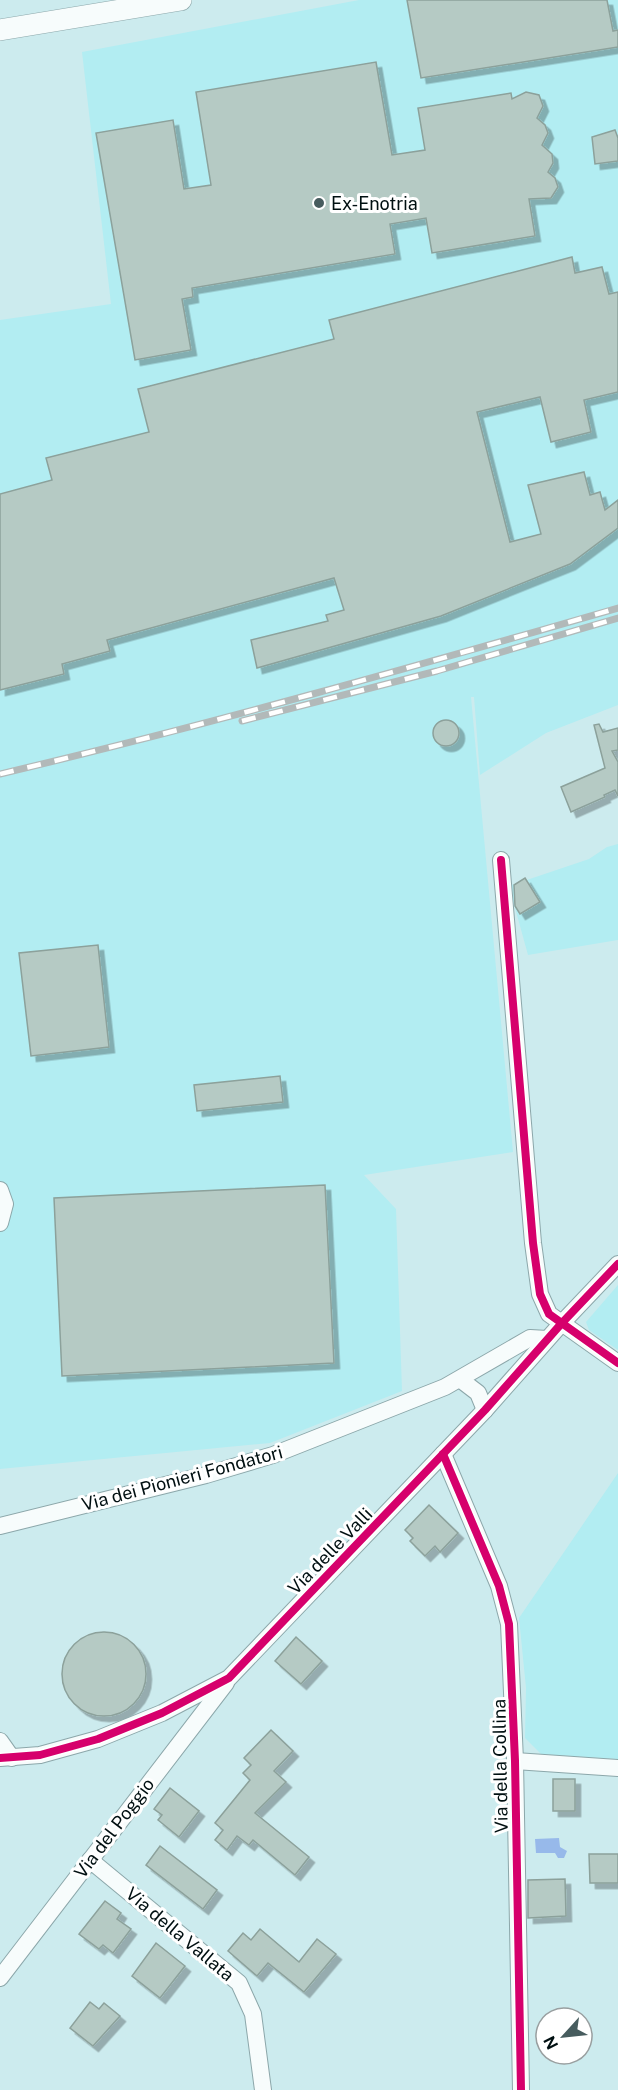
<svg xmlns="http://www.w3.org/2000/svg" width="618" height="2090" viewBox="0 0 618 2090" font-family="'Public Sans',sans-serif">
  <defs>
    <filter id="shadow"><feDropShadow dx="5.5" dy="5.5" stdDeviation="0" flood-color="#0004"/></filter>
  </defs>
  <rect width="100%" height="100%" fill="#ccebee"/>
  <!-- built -->
  <g fill="#b2edf2">
    <polygon points="359,0 618,0 618,705 546,733 480,775 474,697 471,697 513,1152 364,1175 396,1209 402,1391 270,1443 0,1469 0,320 111,304 82,52"/>
    <polygon points="618,844 618,940 528,955 509,886 589,859 607,847"/>
    <polygon points="618,1285 618,1350 589,1330 586,1322"/>
    <polygon points="618,1473 618,1759 541,1754 525,1738 526,1688 519,1618"/>
  </g>
  <!-- water -->
  <polygon fill="#97b9ea" points="559,1838 560,1847 567,1851 564,1858 558,1858 555,1853 536,1853 535,1839"/>
  <!-- building -->
  <g fill="#b5cac4" stroke="#8ca19b" stroke-width="1.5" filter="url(#shadow)">
    <polygon points="407,0 607,0 613,31 618,30 618,47 421,78"/>
    <polygon points="376,62 392,155 425,150 418,108 511,93 512,99 526,92 539,95 543,106 537,118 545,125 548,133 542,145 552,154 553,163 548,172 555,178 558,187 551,198 529,199 535,236 432,253 426,218 390,224 395,254 192,288 193,297 182,299 191,350 135,360 96,133 173,120 184,189 211,185 196,92"/>
    <polygon points="615,130 618,138 618,161 595,164 592,137"/>
    <polygon points="572,257 575,273 602,267 609,294 618,292 618,392 584,400 591,432 551,442 540,397 477,412 510,542 541,534 528,485 584,472 590,495 600,492 605,510 618,500 618,528 570,564 441,616 257,668 251,640 328,621 326,615 344,610 334,578 107,640 110,651 62,664 64,674 0,690 0,494 52,480 46,458 149,432 138,389 334,339 329,320"/>
    <circle cx="446" cy="733" r="13"/>
    <polygon points="599,724 603,732 618,728 618,750 612,751 618,762 618,796 615,790 604,795 605,797 571,812 561,787 605,768 594,725"/>
    <polygon points="525,878 540,902 520,914 515,906 514,885"/>
    <polygon points="98,945 109,1047 31,1056 19,953"/>
    <polygon points="280,1076 283,1102 197,1111 194,1085"/>
    <polygon points="325,1185 334,1363 62,1376 54,1198"/>
    <polygon points="429,1505 458,1533 440,1552 435,1546 425,1556 410,1541 413,1538 405,1530"/>
    <circle cx="104" cy="1674" r="42"/>
    <polygon points="296,1637 322,1661 301,1684 275,1661"/>
    <polygon points="271,1730 293,1751 274,1771 286,1782 255,1813 309,1857 295,1875 253,1840 249,1845 237,1836 227,1850 215,1840 223,1830 215,1823 250,1780 243,1773 251,1765 244,1758"/>
    <rect x="553" y="1779" width="22" height="32"/>
    <polygon points="170,1788 199,1811 179,1837 158,1820 162,1815 154,1809"/>
    <polygon points="160,1846 217,1890 203,1909 146,1865"/>
    <polygon points="589,1854 618,1854 618,1883 590,1883"/>
    <polygon points="565,1879 566,1916 528,1918 528,1880"/>
    <polygon points="105,1901 121,1913 117,1919 131,1929 113,1953 103,1945 99,1949 79,1934"/>
    <polygon points="260,1929 299,1962 317,1939 336,1954 304,1992 268,1963 257,1976 228,1951 243,1933 251,1940"/>
    <polygon points="156,1943 185,1966 160,1998 132,1976"/>
    <polygon points="90,2002 99,2009 104,2003 120,2016 93,2046 70,2028"/>
  </g>
  <g fill="none" stroke-linecap="round" stroke-linejoin="round">
    <defs>
      <g id="minor">
        <polyline points="501,860 533,1243 540,1294 549,1314 618,1363"/>
        <polyline points="0,1190 5,1204 0,1223"/>
        <polyline points="461,1380 478,1393 485,1410"/>
        <polyline points="443,1454 499,1586 509,1624 515,1761 521,2090"/>
        <polyline points="0,1526 206,1475 273,1455 445,1387 530,1338 547,1339"/>
        <polyline points="0,1741 12,1758"/>
        <polyline points="0,1758 40,1755 98,1739 162,1713 229,1678 485,1410 561,1324 618,1264"/>
        <polyline points="515,1761 618,1768"/>
        <polyline points="90,1860 239,1983 253,2014 263,2090"/>
        <polyline points="0,1978 226,1683"/>
      </g>
      <polyline id="major" points="0,30 181,0"/>
    </defs>
    <!-- minor casing -->
    <use href="#minor" stroke="#8ca7aa" stroke-width="18"/>
    <!-- major casing -->
    <use href="#major" stroke="#8ca7aa" stroke-width="22"/>
    <!-- minor -->
    <use href="#minor" stroke="#f7fcfc" stroke-width="16"/>
    <!-- major -->
    <use href="#major" stroke="#f7fcfc" stroke-width="21"/>
    <defs>
      <g id="rail">
        <polyline points="242,721 437,671 618,618"/>
        <path d="M0,774c208,-49 413,-107 618,-166"/>
      </g>
    </defs>
    <!-- rail casing -->
    <use href="#rail" stroke="#b2b9b9" stroke-width="7"/>
    <!-- rail -->
    <use href="#rail" stroke="#fff" stroke-width="4.5" stroke-dasharray="14" stroke-linecap="butt"/>
    <defs>
      <g id="cycleway">
        <polyline points="501,860 533,1243 540,1294 549,1314 618,1363"/>
        <polyline points="443,1454 499,1586 509,1624 515,1761 521,2090"/>
        <polyline points="0,1758 40,1755 98,1739 162,1713 229,1678 485,1410 561,1324 618,1264"/>
      </g>
    </defs>
    <!-- cycleway casing -->
    <use href="#cycleway" stroke="#fff" stroke-width="11"/>
    <!-- cycleway -->
    <use href="#cycleway" stroke="#d6006c" stroke-width="8"/>
  </g>
  <!-- markers -->
  <circle fill="#475c5e" stroke="#fff" stroke-width="2" cx="319" cy="203" r="6"/>
  <g text-anchor="middle" dominant-baseline="central" stroke-width="6" stroke-linejoin="round" paint-order="stroke">
    <!-- poi labels -->
    <g font-size="18" fill="#000f11" stroke="#fff" text-anchor="start">
      <text x="331" y="203">Ex-Enotria</text>
    </g>
    <!-- street labels -->
    <g font-size="18" fill="#000f11" stroke="#fff">
      <text transform="translate(182 1478) rotate(-15)">Via dei Pionieri Fondatori</text>
      <text transform="translate(330 1551) rotate(-46)">Via delle Valli</text>
      <text transform="translate(500 1766) rotate(-91)">Via della Collina</text>
      <text transform="translate(114 1828) rotate(-53)">Via del Poggio</text>
      <text transform="translate(180 1934) rotate(40)">Via della Vallata</text>
    </g>
  </g>
  <!-- north arrow -->
  <g transform="translate(564 2036) rotate(243)"><circle r="28" fill="#ffffff" stroke="#999fa0" stroke-width="1.5"/>
  <path d="M0-4.5L10 22L0 15L-10 22Z" fill="#475c5e"/>
  <text y="-9" font-size="16" font-weight="bold" text-anchor="middle" fill="#000f11">N</text>
  </g>
</svg>
